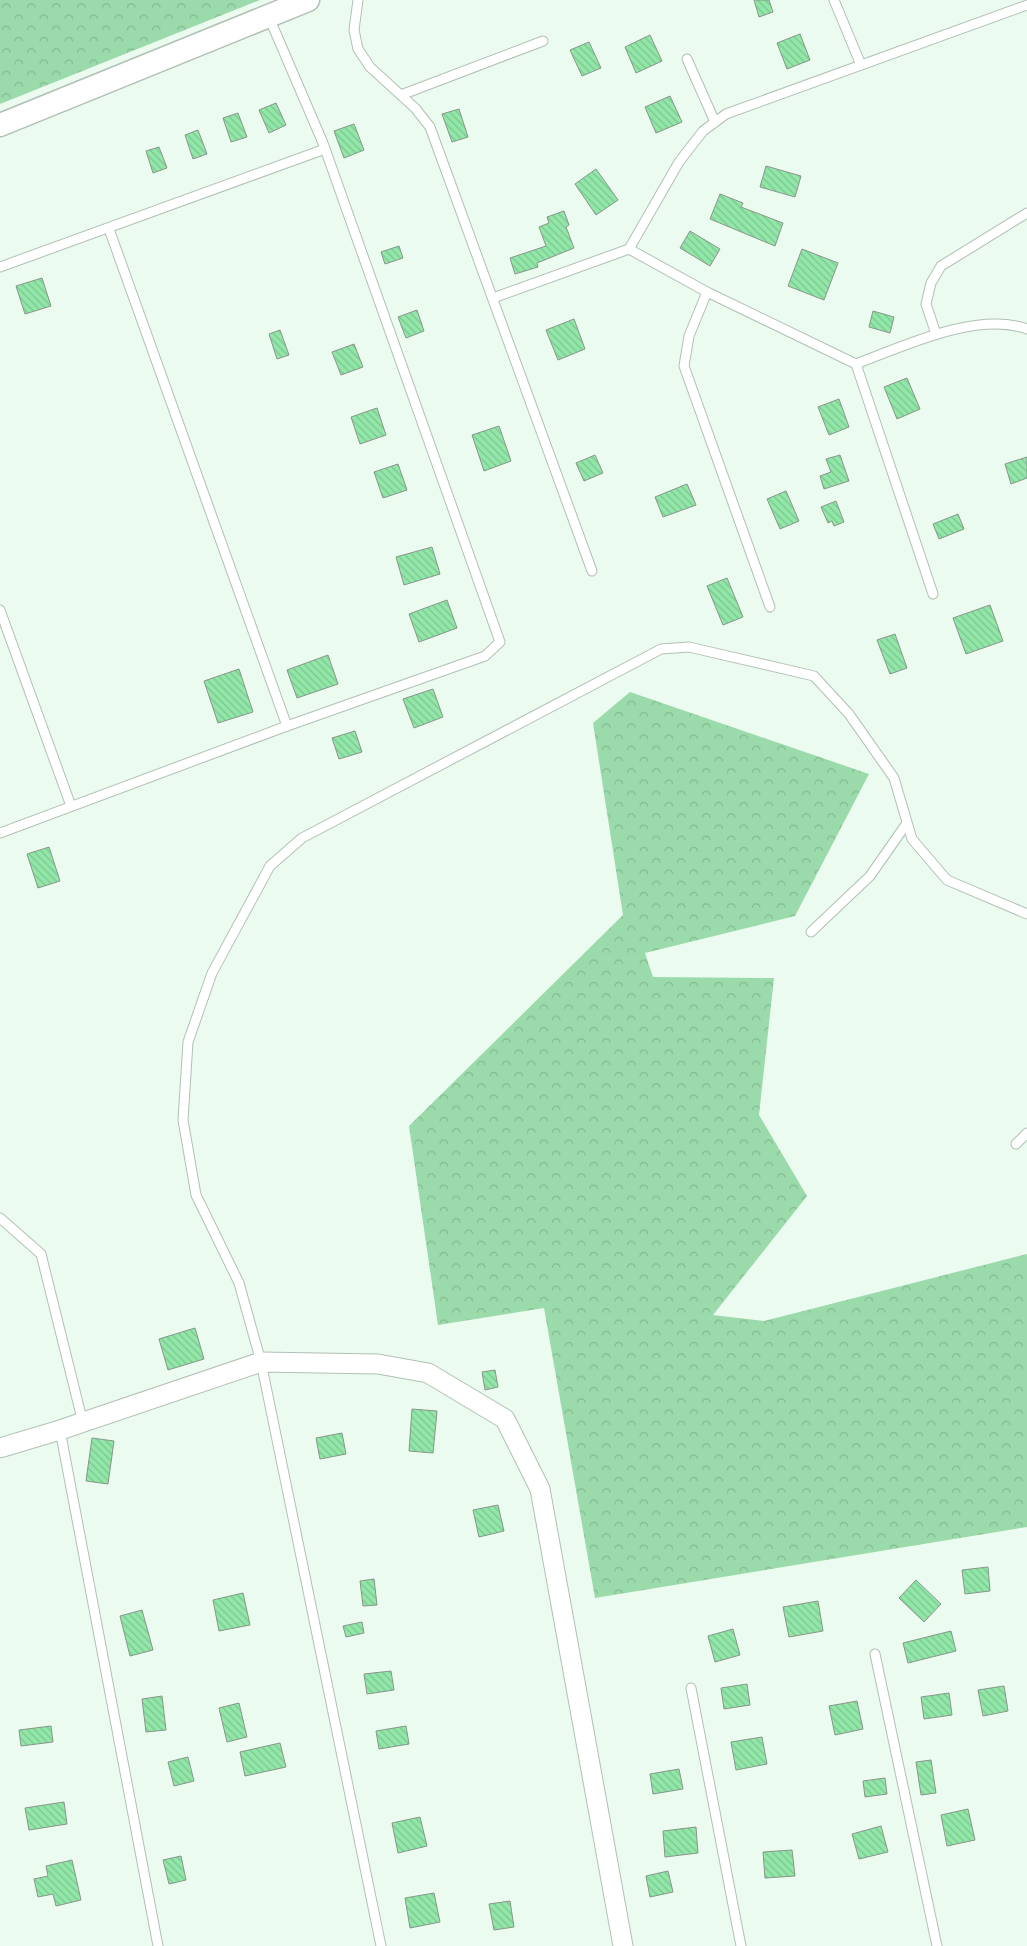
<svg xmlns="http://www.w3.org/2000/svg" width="1027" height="1946" viewBox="0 0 1027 1946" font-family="Montserrat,sans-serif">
  <defs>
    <pattern id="forest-crowns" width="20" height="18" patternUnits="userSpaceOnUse" patternTransform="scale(1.25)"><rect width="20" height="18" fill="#9bdaaa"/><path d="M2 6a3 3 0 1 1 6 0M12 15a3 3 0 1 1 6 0" fill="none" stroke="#84ba91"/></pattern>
    <pattern id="building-back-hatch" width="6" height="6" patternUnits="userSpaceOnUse" patternTransform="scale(1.25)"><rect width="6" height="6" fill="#91e7a8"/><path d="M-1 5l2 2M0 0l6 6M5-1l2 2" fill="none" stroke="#7cc590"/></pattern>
  </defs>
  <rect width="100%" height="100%" fill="#ecfbef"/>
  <!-- forest -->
  <g fill="url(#forest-crowns)">
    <polygon points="0,0 260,0 0,104"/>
    <polygon points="630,692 869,774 795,916 645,953 653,977 774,978 759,1115 807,1196 713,1315 764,1321 1027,1254 1027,1527 595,1598 544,1308 438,1325 409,1126 623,915 593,723"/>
  </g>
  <!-- building -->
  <g fill="url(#building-back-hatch)" stroke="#88968b">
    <polygon points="754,0 769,0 773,12 759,17"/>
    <polygon points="800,34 810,60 787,69 777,43"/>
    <polygon points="650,35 662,61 636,73 625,47"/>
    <polygon points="589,42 601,68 582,76 570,50"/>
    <polygon points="670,96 682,122 656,133 645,107"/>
    <polygon points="276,103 286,125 269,133 259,110"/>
    <polygon points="459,109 468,137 452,142 442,114"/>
    <polygon points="238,113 247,137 231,142 223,118"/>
    <polygon points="354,124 364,150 344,158 334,131"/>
    <polygon points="198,130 207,154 193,159 185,135"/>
    <polygon points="159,147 167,168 153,173 146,151"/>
    <polygon points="766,166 801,176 795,197 760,187"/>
    <polygon points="596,169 618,200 596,215 575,184"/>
    <polygon points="720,194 743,203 741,207 783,223 775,246 710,219"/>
    <polygon points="564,211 569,225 566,227 574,248 537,263 538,267 515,274 510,258 546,246 539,227 549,223 547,217"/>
    <polygon points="690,231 720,249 710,266 680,248"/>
    <polygon points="399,246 403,258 385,264 381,252"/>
    <polygon points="802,249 838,263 824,300 788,286"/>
    <polygon points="42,278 51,306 25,314 16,286"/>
    <polygon points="417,310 424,331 406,338 398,317"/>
    <polygon points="873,311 894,317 890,333 869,327"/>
    <polygon points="574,319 585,349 558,360 546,330"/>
    <polygon points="280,330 289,355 277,359 269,334"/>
    <polygon points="354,344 363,367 341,375 332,352"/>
    <polygon points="907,378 920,409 897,419 884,387"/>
    <polygon points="839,399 849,427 829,435 818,407"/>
    <polygon points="377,408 386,435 360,444 351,417"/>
    <polygon points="499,426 511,461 484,471 472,435"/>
    <polygon points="595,455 603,473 584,481 576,463"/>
    <polygon points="840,455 849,481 824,489 820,476 831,472 826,459"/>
    <polygon points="1027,457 1027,478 1011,484 1005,464"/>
    <polygon points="398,464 407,490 383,498 374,472"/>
    <polygon points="687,484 696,505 663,517 655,497"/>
    <polygon points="786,491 799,521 780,529 767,499"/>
    <polygon points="836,501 844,522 834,526 832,521 828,523 821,507"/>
    <polygon points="958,514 964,529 939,539 933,524"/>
    <polygon points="432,547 440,574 404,585 396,557"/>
    <polygon points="727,578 743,617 723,625 707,586"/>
    <polygon points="447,600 457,628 419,642 409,614"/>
    <polygon points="990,605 1003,641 966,654 953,618"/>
    <polygon points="895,634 907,668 890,674 877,640"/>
    <polygon points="328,655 338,684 297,698 287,670"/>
    <polygon points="239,669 253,712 218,723 204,681"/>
    <polygon points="433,689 443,717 414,728 403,699"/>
    <polygon points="355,731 362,752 339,759 332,738"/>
    <polygon points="49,847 60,881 38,888 27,854"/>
    <polygon points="195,1328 204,1359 168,1370 159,1339"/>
    <polygon points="495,1370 498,1387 485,1390 482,1372"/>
    <polygon points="412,1409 437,1411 433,1453 409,1451"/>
    <polygon points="342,1433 346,1454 320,1459 316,1438"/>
    <polygon points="92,1438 114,1441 108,1484 86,1481"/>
    <polygon points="498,1505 504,1531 479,1537 473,1510"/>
    <polygon points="988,1567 990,1591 965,1594 962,1570"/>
    <polygon points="374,1579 377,1605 363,1606 360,1581"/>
    <polygon points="916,1580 941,1604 924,1622 899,1598"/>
    <polygon points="243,1593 250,1625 219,1631 213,1600"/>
    <polygon points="818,1601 823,1631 789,1637 783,1607"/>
    <polygon points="142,1610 153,1650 130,1656 120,1616"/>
    <polygon points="362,1622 364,1633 346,1637 343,1626"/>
    <polygon points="733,1629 740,1655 715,1662 708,1636"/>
    <polygon points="951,1631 956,1651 908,1663 903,1643"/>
    <polygon points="391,1671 394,1690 367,1694 364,1674"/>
    <polygon points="747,1684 750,1705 724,1709 721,1688"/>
    <polygon points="1004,1686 1008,1711 983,1716 978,1690"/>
    <polygon points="949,1693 952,1715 924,1719 921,1697"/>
    <polygon points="162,1696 166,1730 146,1732 142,1699"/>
    <polygon points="857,1701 863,1729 835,1735 829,1706"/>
    <polygon points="239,1703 247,1737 227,1742 219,1708"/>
    <polygon points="51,1726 53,1742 21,1746 19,1730"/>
    <polygon points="406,1726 409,1744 379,1749 376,1731"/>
    <polygon points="762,1737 767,1764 736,1770 731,1742"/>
    <polygon points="280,1743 286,1767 245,1776 240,1752"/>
    <polygon points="188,1757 194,1781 174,1786 168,1762"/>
    <polygon points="931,1760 936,1793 921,1795 916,1762"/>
    <polygon points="679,1769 683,1789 653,1794 650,1774"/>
    <polygon points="885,1778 887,1794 865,1797 863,1781"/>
    <polygon points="64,1802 67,1824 29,1830 25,1808"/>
    <polygon points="968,1809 975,1840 947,1846 941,1815"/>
    <polygon points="420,1817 427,1846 398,1853 392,1823"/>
    <polygon points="881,1826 888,1852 859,1859 852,1834"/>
    <polygon points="696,1827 698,1853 665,1857 663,1831"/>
    <polygon points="792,1850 795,1876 765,1878 763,1852"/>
    <polygon points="181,1856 186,1880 169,1884 163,1860"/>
    <polygon points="72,1860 81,1900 56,1906 53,1894 38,1897 34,1879 48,1876 46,1866"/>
    <polygon points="668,1871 673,1892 650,1897 646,1876"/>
    <polygon points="434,1893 440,1922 410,1928 405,1898"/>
    <polygon points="510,1901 514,1927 494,1930 489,1904"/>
  </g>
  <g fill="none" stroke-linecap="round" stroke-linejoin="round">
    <defs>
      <g id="service">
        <polyline points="358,0 354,30 358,49 370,67 415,108 430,127 592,571"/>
        <polyline points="834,0 861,65"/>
        <polyline points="687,59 715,122"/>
        <polyline points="401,95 543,41"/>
        <polyline points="109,229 287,726"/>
        <path d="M629,249l78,43 149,72c48,-18 121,-53 171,-35"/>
        <polyline points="0,267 325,149"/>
        <polyline points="707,292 689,336 684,366 770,607"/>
        <polyline points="493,298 629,249 679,162 703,131 726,114 1027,5"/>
        <polyline points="936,334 926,304 931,283 941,266 1027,213"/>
        <polyline points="856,364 933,594"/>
        <polyline points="0,610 71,806"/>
        <polyline points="0,833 287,726 485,656 500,642 323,143 268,15"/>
        <polyline points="811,932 870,876 907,823"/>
        <polyline points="1016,1144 1027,1133"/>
        <polyline points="0,1218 41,1254 83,1423"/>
        <polyline points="60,1430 158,1946"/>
        <polyline points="875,1654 937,1946"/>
        <polyline points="691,1688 741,1946"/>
        <polyline points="381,1946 261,1362 239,1283 196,1195 183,1120 188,1042 212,973 270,866 302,838 661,649 689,647 814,676 849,714 894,778 912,839 947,880 1027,914"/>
      </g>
      <polyline id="minor" points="0,1448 60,1430 261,1362 378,1364 428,1373 505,1419 540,1489 623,1946"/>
      <polyline id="tertiary" points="0,125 308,0"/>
    </defs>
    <!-- service casing -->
    <use href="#service" stroke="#b1c0b4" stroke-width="11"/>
    <!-- minor casing -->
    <use href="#minor" stroke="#b1c0b4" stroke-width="21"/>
    <!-- tertiary casing -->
    <use href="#tertiary" stroke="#b1c0b4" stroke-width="25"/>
    <!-- service -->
    <use href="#service" stroke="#fff" stroke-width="9"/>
    <!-- minor -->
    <use href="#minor" stroke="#fff" stroke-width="19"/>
    <!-- tertiary -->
    <use href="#tertiary" stroke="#fff" stroke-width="22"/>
  </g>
</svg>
